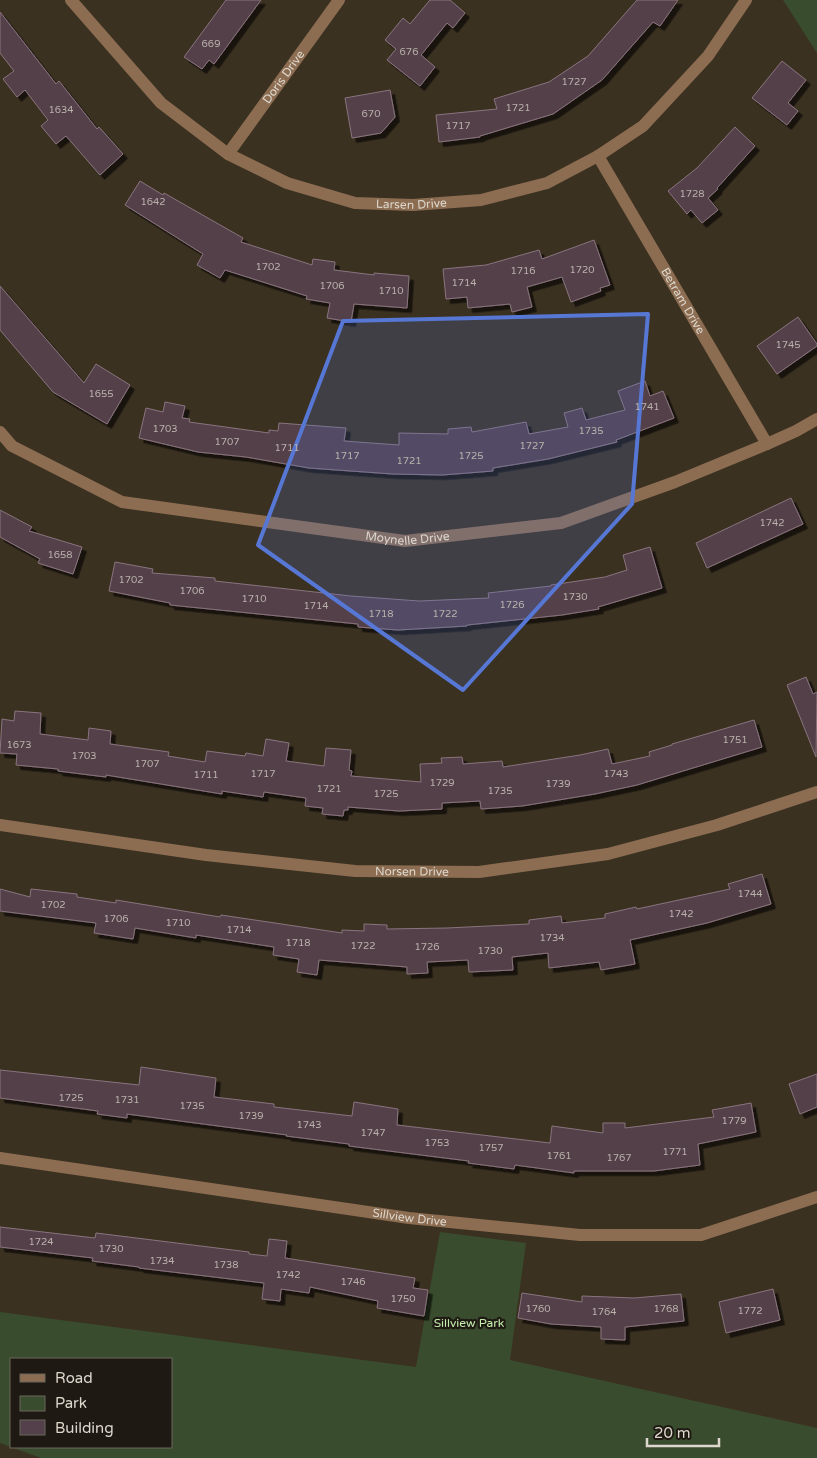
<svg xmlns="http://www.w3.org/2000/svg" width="817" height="1458" viewBox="0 0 817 1458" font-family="'Varela Round',sans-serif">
  <defs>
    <filter id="shadow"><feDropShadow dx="4.5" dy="4.5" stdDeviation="0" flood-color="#0009"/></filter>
  </defs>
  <rect width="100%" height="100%" fill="#3b3121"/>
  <!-- green -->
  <g fill="#3a4c2e" fill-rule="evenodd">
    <polygon points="783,0 817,0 817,53"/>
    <path d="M440,1232l86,11 -16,117 307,68v30h-776l-41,-15v-131l416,55zM11,1359h160v88h-160z"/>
  </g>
  <!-- building -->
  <g fill="#53404a" stroke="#89747e" filter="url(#shadow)">
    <polygon points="226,0 261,0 214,64 209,60 202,69 184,57"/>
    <polygon points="430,0 450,0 465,13 453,28 447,23 421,55 435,67 420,86 387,60 396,49 385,40 403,18 410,24"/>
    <polygon points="637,0 678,0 660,26 653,22 602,80 553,114 480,136 480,137 439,142 436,115 497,109 494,99 549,82 588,56"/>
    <polygon points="0,12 56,84 59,81 97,129 99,127 123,154 100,175 66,136 56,144 41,126 48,120 25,90 17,97 3,79 14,71 0,53"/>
    <polygon points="782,61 806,80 788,103 798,111 787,125 752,98"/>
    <polygon points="390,90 395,117 381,133 352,138 345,98"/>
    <polygon points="735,127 755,146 717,188 718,189 708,198 718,210 702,223 691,210 687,214 668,191 697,168"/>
    <polygon points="140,181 163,195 164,193 243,238 241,242 312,265 313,259 335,262 334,270 374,275 374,273 409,276 407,308 354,304 351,322 327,318 330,303 306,299 307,296 225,270 220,278 197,265 203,254 125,205"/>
    <polygon points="594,240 610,285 600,288 601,291 571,302 562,277 527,287 532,307 512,312 510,304 468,308 467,297 446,299 443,269 486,265 539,250 542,259"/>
    <polygon points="0,286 84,383 96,364 130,385 107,424 53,392 0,330"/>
    <polygon points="798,317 817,344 817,346 777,374 757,346"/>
    <polygon points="645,381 650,396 663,391 674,418 616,440 617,442 548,459 493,468 493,471 442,475 393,474 309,468 246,457 198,452 139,438 146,408 163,412 165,402 185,406 182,418 190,419 189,422 269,433 269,430 278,431 279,423 346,428 344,441 399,445 399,433 448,434 448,429 471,427 472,432 526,422 529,434 568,427 564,413 582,408 586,420 625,410 618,391"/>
    <polygon points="791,498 803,524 707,568 696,543"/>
    <polygon points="0,510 32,527 29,531 82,547 73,574 38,563 40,559 0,537"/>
    <polygon points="650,547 662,588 598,607 599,609 562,615 467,625 467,626 398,630 358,627 358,624 170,605 170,603 109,591 115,562 153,569 152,573 215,578 215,581 351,596 419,601 489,598 488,593 551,586 551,585 605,577 627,570 623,555"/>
    <polygon points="806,677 813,694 817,692 816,757 787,685"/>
    <polygon points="15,711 41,713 40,734 88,740 89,728 111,731 110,744 169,752 168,756 205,762 207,751 245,756 246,753 263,756 266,739 289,743 286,761 324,766 326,748 351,750 349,770 352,771 351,776 421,782 420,764 442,763 441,758 462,757 463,764 502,761 503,767 580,755 608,749 612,764 650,756 649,752 672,745 672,744 754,720 762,747 637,785 595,794 522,806 481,809 480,801 442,803 442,809 399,811 348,807 348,810 344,810 343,816 322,814 323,808 305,806 306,798 264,792 263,797 222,791 222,794 106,775 106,777 58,771 58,769 16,765 17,754 0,753 2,719 14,721"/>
    <polygon points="762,874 771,904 707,923 630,940 635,964 601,970 599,962 549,968 548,953 512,957 513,970 469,972 468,960 427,962 428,973 407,974 407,967 319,960 317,975 297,972 299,959 273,955 274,947 196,935 196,938 135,928 133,939 94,933 96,923 0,911 0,889 30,897 31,889 77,894 77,897 116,903 116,900 220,917 221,915 342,933 342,930 364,931 364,924 387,925 387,929 447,928 529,924 529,920 561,916 562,923 605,918 605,914 636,907 637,909 730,889 728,884"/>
    <polygon points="141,1067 216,1078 214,1097 274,1104 274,1107 352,1116 354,1102 373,1105 398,1109 397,1125 550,1143 552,1126 603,1133 603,1123 625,1123 625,1128 714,1117 712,1110 751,1103 756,1132 698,1144 700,1165 654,1171 574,1171 574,1173 515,1165 514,1169 468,1163 469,1161 349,1146 349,1144 286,1136 287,1135 127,1114 127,1118 97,1114 98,1111 0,1098 0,1070 139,1085"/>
    <polygon points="817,1074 817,1107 800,1114 789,1084"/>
    <polygon points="0,1227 95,1238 96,1233 249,1252 249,1254 267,1256 269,1239 287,1241 285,1258 415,1278 413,1288 428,1290 424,1316 377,1308 378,1301 310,1287 309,1293 281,1289 280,1301 262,1299 264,1283 139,1268 139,1267 92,1261 93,1258 0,1247"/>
    <polygon points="773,1289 780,1320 726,1333 719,1302"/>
    <polygon points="522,1293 582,1302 582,1296 634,1298 681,1294 684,1321 625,1327 625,1340 601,1339 601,1327 551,1324 518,1318"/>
  </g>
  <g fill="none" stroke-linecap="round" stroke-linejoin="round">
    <!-- minor -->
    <g stroke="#8c6d52" stroke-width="12">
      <path id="s1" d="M71,0l90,103 67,51 59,29 68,20 58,2 68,-5 66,-17 51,-27 45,-30 65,-70 38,-56"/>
      <path id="s2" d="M228,154l111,-154"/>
      <path id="s3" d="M598,156l169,288"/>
      <path id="s4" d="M0,432l12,14 110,56 283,39 156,-18 114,-41 92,-38 29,-13 21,-12"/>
      <path id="s5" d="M0,825l206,30 149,16 124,1 129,-18 109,-29 100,-33"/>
      <path id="s6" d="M0,1158l409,60 171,17h121l116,-38"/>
    </g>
  </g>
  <!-- marked area -->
  <path fill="#5777d5" fill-opacity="0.2" stroke="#5777d5" stroke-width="4" stroke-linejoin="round" d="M648,314l-16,190 -169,186 -205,-145 85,-224z"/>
  <g text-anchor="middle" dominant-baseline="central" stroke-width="4.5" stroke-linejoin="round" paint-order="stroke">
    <!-- number labels -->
    <g font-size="10" fill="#bab1ac">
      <text x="211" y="44">669</text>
      <text x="409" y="52">676</text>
      <text x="574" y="82">1727</text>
      <text x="518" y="108">1721</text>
      <text x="61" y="110">1634</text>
      <text x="371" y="114">670</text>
      <text x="458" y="126">1717</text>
      <text x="692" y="194">1728</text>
      <text x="153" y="202">1642</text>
      <text x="268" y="267">1702</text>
      <text x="582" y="270">1720</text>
      <text x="523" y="271">1716</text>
      <text x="464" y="283">1714</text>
      <text x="332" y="286">1706</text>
      <text x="391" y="291">1710</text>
      <text x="788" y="345">1745</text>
      <text x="101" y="394">1655</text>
      <text x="647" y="407">1741</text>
      <text x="165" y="429">1703</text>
      <text x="591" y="431">1735</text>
      <text x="227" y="442">1707</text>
      <text x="532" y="446">1727</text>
      <text x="287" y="448">1711</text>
      <text x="347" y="456">1717</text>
      <text x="471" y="456">1725</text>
      <text x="409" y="461">1721</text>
      <text x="772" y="523">1742</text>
      <text x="60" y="555">1658</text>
      <text x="131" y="580">1702</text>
      <text x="192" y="591">1706</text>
      <text x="575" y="597">1730</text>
      <text x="254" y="599">1710</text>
      <text x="512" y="605">1726</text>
      <text x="316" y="606">1714</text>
      <text x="381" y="614">1718</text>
      <text x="445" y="614">1722</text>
      <text x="735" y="740">1751</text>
      <text x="19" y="745">1673</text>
      <text x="84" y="756">1703</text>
      <text x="147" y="764">1707</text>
      <text x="263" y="774">1717</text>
      <text x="616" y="774">1743</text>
      <text x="206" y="775">1711</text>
      <text x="442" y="783">1729</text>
      <text x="558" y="784">1739</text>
      <text x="329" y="789">1721</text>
      <text x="500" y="791">1735</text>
      <text x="386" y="794">1725</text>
      <text x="750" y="894">1744</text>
      <text x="53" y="905">1702</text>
      <text x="681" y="914">1742</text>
      <text x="116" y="919">1706</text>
      <text x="178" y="923">1710</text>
      <text x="239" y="930">1714</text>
      <text x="552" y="938">1734</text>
      <text x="298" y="943">1718</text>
      <text x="363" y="946">1722</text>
      <text x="427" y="947">1726</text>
      <text x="490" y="951">1730</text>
      <text x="71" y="1098">1725</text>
      <text x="127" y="1100">1731</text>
      <text x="192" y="1106">1735</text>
      <text x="251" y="1116">1739</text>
      <text x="734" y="1121">1779</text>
      <text x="309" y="1125">1743</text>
      <text x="373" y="1133">1747</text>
      <text x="437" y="1143">1753</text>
      <text x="491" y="1148">1757</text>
      <text x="675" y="1152">1771</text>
      <text x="559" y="1156">1761</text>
      <text x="619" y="1158">1767</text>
      <text x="41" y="1242">1724</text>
      <text x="111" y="1249">1730</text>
      <text x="162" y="1261">1734</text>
      <text x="226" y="1265">1738</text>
      <text x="288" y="1275">1742</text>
      <text x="353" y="1282">1746</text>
      <text x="403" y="1299">1750</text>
      <text x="538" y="1309">1760</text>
      <text x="666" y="1309">1768</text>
      <text x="750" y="1311">1772</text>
      <text x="604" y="1312">1764</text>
    </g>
    <!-- street labels -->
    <g font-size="12" fill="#ddd7cd" stroke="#1e1a13">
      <text stroke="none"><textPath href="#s2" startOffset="95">Doris Drive</textPath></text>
      <text stroke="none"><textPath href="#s1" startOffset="414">Larsen Drive</textPath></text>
      <text stroke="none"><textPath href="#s3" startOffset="168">Betram Drive</textPath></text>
      <text stroke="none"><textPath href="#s4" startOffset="430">Moynelle Drive</textPath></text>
      <text stroke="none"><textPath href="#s5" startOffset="415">Norsen Drive</textPath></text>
      <text stroke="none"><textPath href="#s6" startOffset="414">Sillview Drive</textPath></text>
    </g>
    <!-- park labels -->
    <g font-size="12" fill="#c5edad" stroke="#1e1a13">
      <text x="469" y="1323">Sillview Park</text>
    </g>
  </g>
  <!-- legend -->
  <rect x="10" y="1358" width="162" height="90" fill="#1e1a13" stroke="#6a665d"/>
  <rect x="20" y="1374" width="25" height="8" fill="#8c6d52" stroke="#6a665d"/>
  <text x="55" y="1383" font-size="15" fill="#ddd7cd">Road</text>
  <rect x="20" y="1396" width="25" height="15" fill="#3a4c2e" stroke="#6a665d"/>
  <text x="55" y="1408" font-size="15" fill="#ddd7cd">Park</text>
  <rect x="20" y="1420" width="25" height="15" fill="#53404a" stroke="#6a665d"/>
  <text x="55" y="1433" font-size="15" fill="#ddd7cd">Building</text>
  <!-- scale -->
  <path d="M647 1438v8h72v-8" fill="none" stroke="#ddd7cd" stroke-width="2.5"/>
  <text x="654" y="1438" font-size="15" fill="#ddd7cd" stroke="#1e1a13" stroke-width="4" paint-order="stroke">20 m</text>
</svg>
